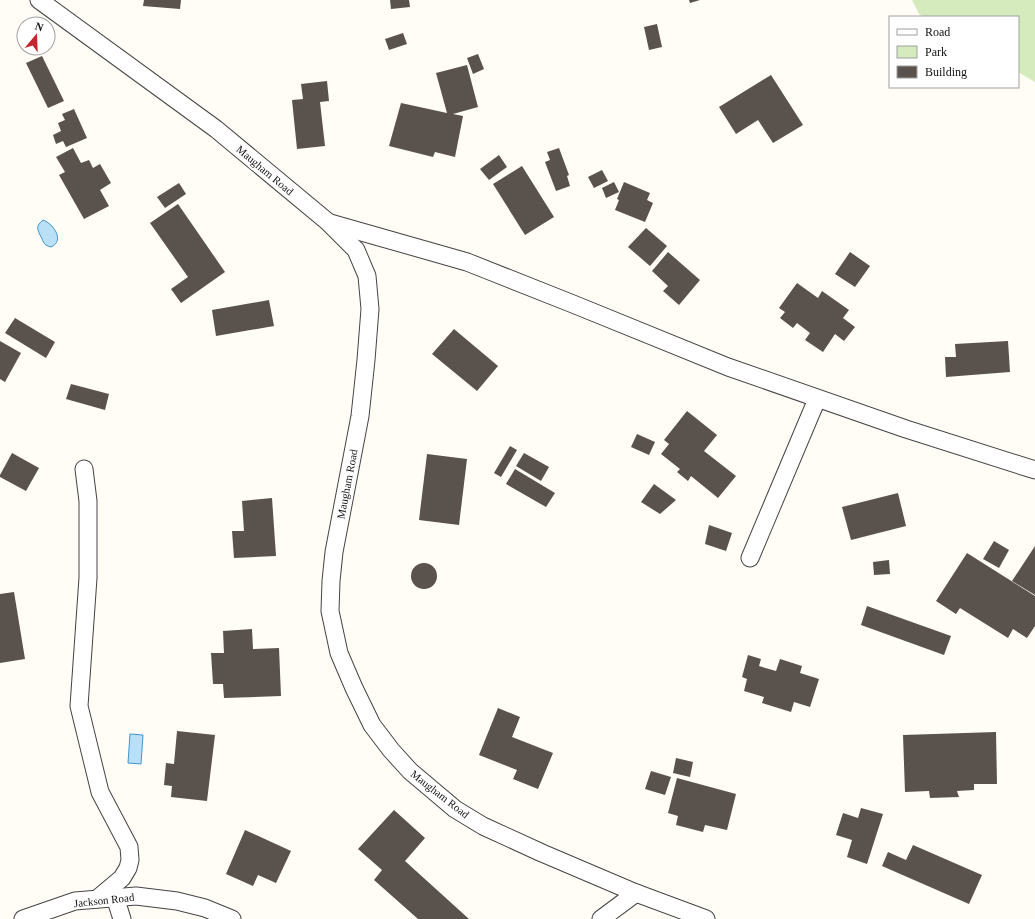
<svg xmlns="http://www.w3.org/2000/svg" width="1035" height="919" viewBox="0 0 1035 919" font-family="'Times New Roman',serif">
  <rect width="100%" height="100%" fill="#fffdf5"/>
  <!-- green -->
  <polygon fill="#d5ebbd" points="912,0 1035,0 1035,82 1018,72 1018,17 923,17 919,14"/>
  <!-- water -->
  <g fill="#b9e0f7" stroke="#3f96cf">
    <path d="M43,220c11,4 22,21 8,27 -9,-2 -7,-6 -11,-12 -3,-7 -4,-9 3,-15z"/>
    <polygon points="130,734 143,735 141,764 128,763"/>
  </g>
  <!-- building -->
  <g fill="#5a524d">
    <polygon points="144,0 181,0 180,9 143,6"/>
    <polygon points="390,0 409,0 410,7 391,9"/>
    <polygon points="689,0 700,0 690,3"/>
    <polygon points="657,24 662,47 649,50 644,27"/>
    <polygon points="403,33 407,44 389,50 385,39"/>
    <polygon points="478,54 484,69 473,74 467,58"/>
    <polygon points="42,56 64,101 48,108 26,63"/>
    <polygon points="467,65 478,107 453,114 463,116 455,157 435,152 433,157 389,146 401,103 447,113 436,73"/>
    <polygon points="771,75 803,125 773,143 758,120 736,134 719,107"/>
    <polygon points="327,81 329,101 320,102 325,146 297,149 292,100 303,99 301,84"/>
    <polygon points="74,109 87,138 66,147 63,141 56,144 53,135 61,131 58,123 65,120 62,114"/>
    <polygon points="73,148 81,163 89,160 93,168 100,164 111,183 100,190 109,206 84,219 59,175 65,172 56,157"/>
    <polygon points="559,148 569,175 567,176 570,186 556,191 545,162 550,160 547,152"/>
    <polygon points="499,155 507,167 489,180 480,169"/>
    <polygon points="522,166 554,217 525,235 493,184"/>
    <polygon points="602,170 608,181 594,188 588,177"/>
    <polygon points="614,182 619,192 606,198 602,188"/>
    <polygon points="624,182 650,193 647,200 653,203 645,222 615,210 619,200 617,199"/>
    <polygon points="179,183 186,194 165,208 157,197"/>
    <polygon points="178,204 225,272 181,303 171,289 188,277 150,223"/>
    <polygon points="646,228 667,246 650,266 628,247"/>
    <polygon points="668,252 700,280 679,305 663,291 668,286 652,271"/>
    <polygon points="850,252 870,266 855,287 835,274"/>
    <polygon points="797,283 818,298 822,291 849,310 843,318 855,327 844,341 835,334 823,352 805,340 810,333 797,323 793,328 780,318 785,312 779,308"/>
    <polygon points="269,300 274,326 216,336 212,310"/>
    <polygon points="15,318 55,342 46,358 5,333"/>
    <polygon points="454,329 498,366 477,391 432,354"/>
    <polygon points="0,341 21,353 5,382 0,379"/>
    <polygon points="1008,341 1010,372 946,377 945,357 956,357 955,344"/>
    <polygon points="71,384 109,394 105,410 66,399"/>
    <polygon points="687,411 717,435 704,451 736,476 718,498 691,476 688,481 677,472 680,469 661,454 669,444 664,440"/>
    <polygon points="637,434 655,442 649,455 631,447"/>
    <polygon points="510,446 517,450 501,477 494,473"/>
    <polygon points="12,453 39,468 26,491 0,477 0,475"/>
    <polygon points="524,453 549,467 541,481 516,466"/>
    <polygon points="427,454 467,459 459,525 419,520"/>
    <polygon points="515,469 555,493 546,507 506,484"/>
    <polygon points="654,484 676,500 660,514 641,502"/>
    <polygon points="898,493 906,526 851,540 842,507"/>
    <polygon points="272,498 276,556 234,558 232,531 244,531 242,501"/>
    <polygon points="709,525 732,533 726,551 705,544"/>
    <polygon points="994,541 1009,550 999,568 983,559"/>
    <polygon points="1035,546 1035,595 1012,581"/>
    <polygon points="967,553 1035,596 1035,626 1027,638 1013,629 1008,638 960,608 956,614 936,601"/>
    <polygon points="889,560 890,574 874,575 873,562"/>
    <circle cx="424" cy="576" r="13"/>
    <polygon points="14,592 25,659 0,663 0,594"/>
    <polygon points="867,606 951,636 944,655 861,625"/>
    <polygon points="252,629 253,649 279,648 281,696 224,698 223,684 213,684 211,653 224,653 223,631"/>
    <polygon points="748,655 761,659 759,666 776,671 780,659 802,666 800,673 819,679 810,707 794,702 791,712 762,703 764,697 744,691 747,679 742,677"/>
    <polygon points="498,708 520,717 512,737 553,753 538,789 513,779 517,770 479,755"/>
    <polygon points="177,731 215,735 207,801 171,797 172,786 164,785 166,763 174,764"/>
    <polygon points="996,732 997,784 974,784 974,790 957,791 959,797 930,798 929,791 905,792 903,735"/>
    <polygon points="676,758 693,762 690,777 673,773"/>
    <polygon points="651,771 671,777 665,795 645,789"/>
    <polygon points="677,778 736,794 727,830 705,825 703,832 676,825 678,816 668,813"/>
    <polygon points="861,808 883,814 867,864 847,857 852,840 836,835 843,813 858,818"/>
    <polygon points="394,810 425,838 405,861 469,919 418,919 374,880 382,870 358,849"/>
    <polygon points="245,830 291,851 276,883 258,875 253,886 226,874"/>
    <polygon points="913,845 982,875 969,904 882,866 888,852 906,860"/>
  </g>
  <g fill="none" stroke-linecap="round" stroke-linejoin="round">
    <defs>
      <g id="street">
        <polyline points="39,0 216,129 328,222 356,250 367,276 370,309 366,360 360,416 334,552 331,581 330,611 339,653 354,688 372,725 391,750 410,771 455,809 483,826 542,853 636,893 706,919"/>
        <polyline points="330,223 467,262 573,304 728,367 906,429 1035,470"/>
        <polyline points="84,469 88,501 88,578 79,706 100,792 129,847 130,860 128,868 122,878 97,899"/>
        <polyline points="750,558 817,399"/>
        <polyline points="115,897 122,919"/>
        <polyline points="23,919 75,901 136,896 177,901 205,908 232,919"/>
        <polyline points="601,919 636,893"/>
      </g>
    </defs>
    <!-- street casing -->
    <use href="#street" stroke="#444" stroke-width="19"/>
    <!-- street -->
    <use href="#street" stroke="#fff" stroke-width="17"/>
  </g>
  <g text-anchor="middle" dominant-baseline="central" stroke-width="4" stroke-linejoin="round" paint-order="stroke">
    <!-- street labels -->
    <g font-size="11" fill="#111" stroke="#fff">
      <text transform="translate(265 170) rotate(40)">Maugham Road</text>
      <text transform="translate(347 484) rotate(-79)">Maugham Road</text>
      <text transform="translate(440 794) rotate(38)">Maugham Road</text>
      <text transform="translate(104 900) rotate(-6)">Jackson Road</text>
    </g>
  </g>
  <!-- legend -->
  <rect x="889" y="16" width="130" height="72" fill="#ffffff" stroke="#a0a0a0"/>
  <rect x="897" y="29" width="20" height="6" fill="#ffffff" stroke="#a0a0a0"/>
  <text x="925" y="36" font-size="12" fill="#111111">Road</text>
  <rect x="897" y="46" width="20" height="12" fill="#d5ebbd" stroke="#a0a0a0"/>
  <text x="925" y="56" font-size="12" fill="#111111">Park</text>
  <rect x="897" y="66" width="20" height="12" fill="#5a524d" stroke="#a0a0a0"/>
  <text x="925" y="76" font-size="12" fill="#111111">Building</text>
  <!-- north arrow -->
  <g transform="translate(36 36) rotate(19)"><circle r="19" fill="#ffffff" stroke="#a0a0a0"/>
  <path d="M0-3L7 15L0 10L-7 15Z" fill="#c4262e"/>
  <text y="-6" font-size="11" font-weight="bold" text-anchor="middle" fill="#111111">N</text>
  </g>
</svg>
